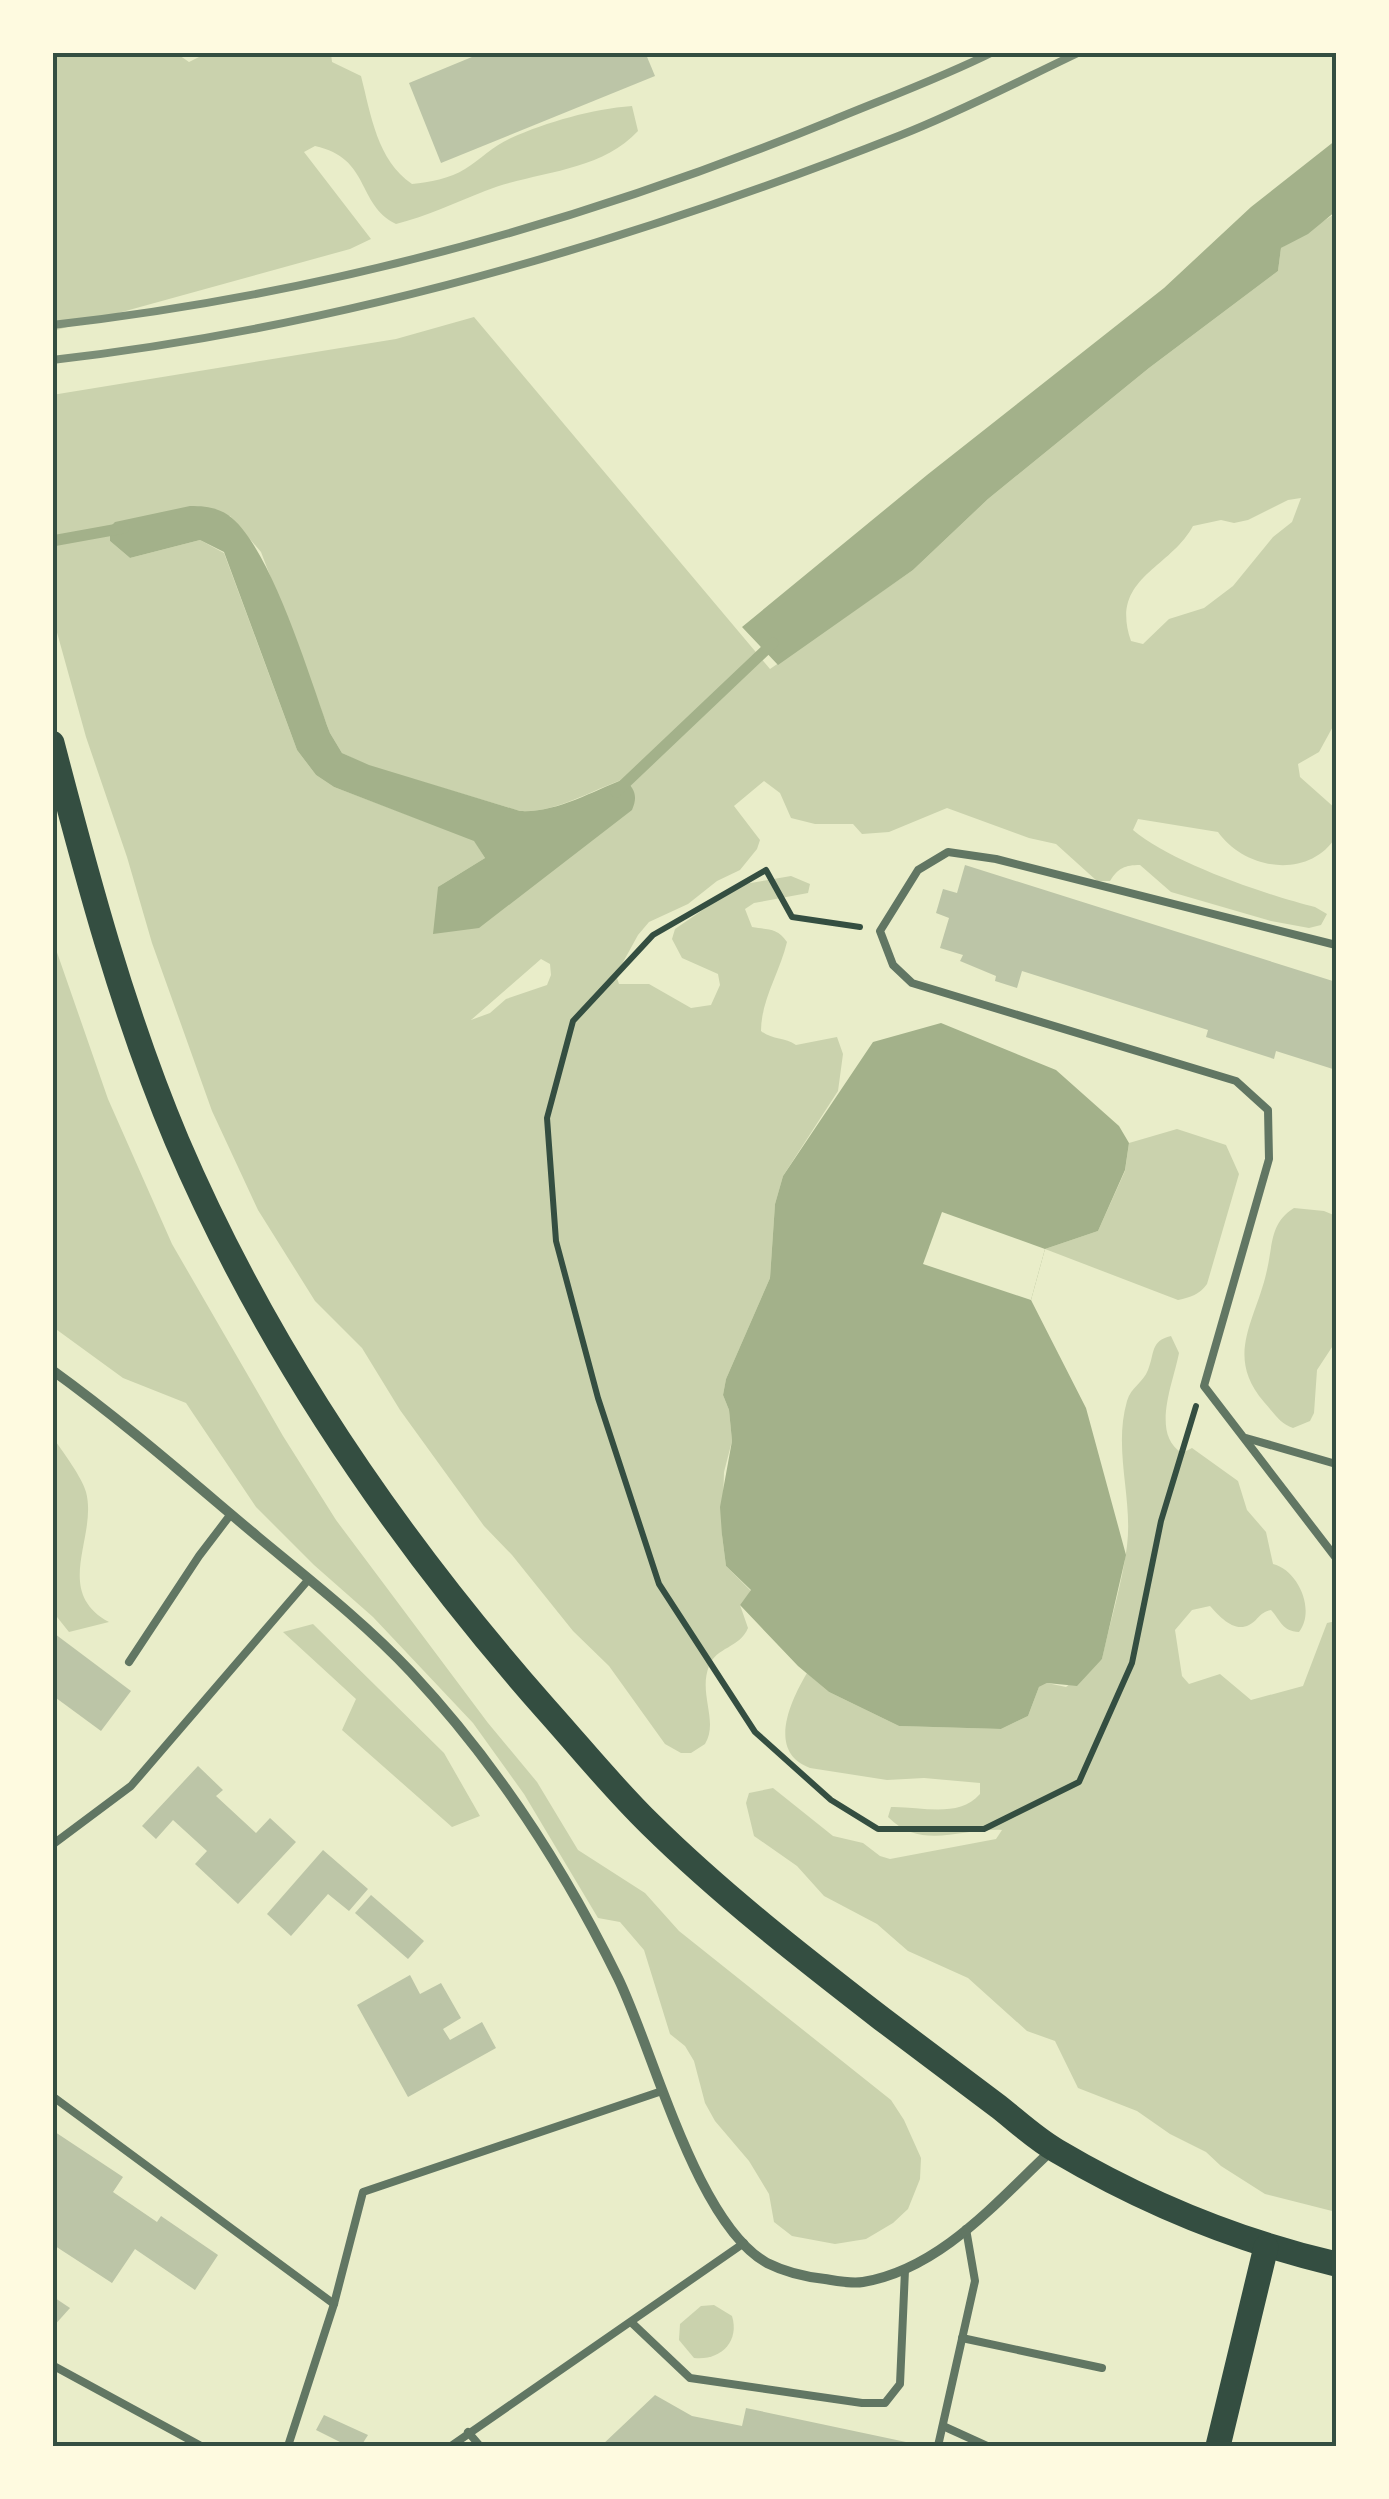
<svg xmlns="http://www.w3.org/2000/svg" width="1389" height="2499" viewBox="0 0 1389 2499" font-family="'PT Sans',sans-serif">
  <rect width="100%" height="100%" fill="#e9edc9"/>
  <!-- green -->
  <g fill="#cad2ad" fill-rule="evenodd">
    <path d="M53,52l123,1 13,9 18,-9h124l1,9 29,14c10,39 16,84 51,108 18,-2 37,-5 53,-15 16,-10 28,-23 46,-31 36,-16 81,-29 121,-32l6,25c-39,42 -103,40 -153,60 -30,12 -58,25 -89,33 -40,-20 -25,-66 -81,-78l-11,6 67,87 -21,10 -297,82z"/>
    <path d="M1333,215l3,2v504l-17,31 -21,12 2,13 36,32v28c-28,43 -91,33 -118,-5l-80,-13 -5,11c37,32 133,65 182,77l12,7 -6,11 -12,3 -38,-7 -100,-29 -31,-27c-15,0 -22,3 -30,16h-13l-41,-37 -27,-6 -82,-30 -58,24 -27,2 -9,-10h-38l-24,-6 -11,-25 -16,-12 -30,25 26,34 -3,9 -17,21 -23,11 -29,23 -39,18 -11,13 -22,40 3,9h30l42,24 20,-3 9,-20 -2,-11 -36,-16 -10,-19 3,-10 64,-44 52,-9 19,8 -2,9 -54,10 -9,6 7,18c16,3 25,0 35,15 -7,30 -26,58 -26,89 11,9 24,6 35,14l41,-8 6,17 -5,37 -55,85 -8,28 -5,74 -44,101 -3,16 6,15 3,31 -8,31 -2,63 4,31 25,25 -11,14 8,23c-8,20 -32,19 -39,38 -11,28 10,55 -4,78l-14,9h-10l-16,-9 -56,-78 -36,-35 -61,-76 -28,-29 -84,-116 -38,-62 -47,-47 -57,-91 -46,-99 -60,-168 -25,-86 -41,-120 -33,-119 -1,-223 344,-56 78,-22 296,352 143,-99 75,-71 161,-131 129,-97 3,-23zM1301,498l-9,24 -19,15 -40,49 -29,22 -35,11 -26,25 -12,-3c-22,-63 38,-71 62,-115l28,-6 13,3 14,-3 40,-20zM230,516l31,36 69,181 12,20 27,13 151,45c36,2 70,-20 104,-32l-186,108 47,-29 -11,-18 -140,-53 -18,-12 -19,-25 -73,-197 -24,-13 -70,18 -20,-17v-14zM541,959l9,5 1,11 -4,10 -41,14 -16,14 -19,7z"/>
    <polygon points="52,938 108,1099 172,1244 283,1436 336,1520 488,1723 537,1782 578,1850 645,1893 679,1931 891,2100 904,2120 921,2158 920,2179 908,2209 893,2223 866,2239 835,2244 792,2236 774,2222 769,2194 749,2161 715,2121 705,2103 694,2061 685,2046 670,2034 644,1950 620,1922 598,1918 524,1794 473,1723 373,1617 314,1565 256,1507 186,1403 123,1378 53,1327"/>
    <path d="M1177,1129l49,16 13,29 -32,110c-8,11 -16,13 -29,16l-133,-51 53,-18 27,-60 4,-28z"/>
    <path d="M1294,1208l30,3 12,5v125l-19,29 -3,43 -4,8 -17,7c-13,-4 -19,-15 -29,-26 -40,-47 -8,-81 3,-132 6,-26 3,-47 27,-62z"/>
    <path d="M1171,1336l8,17c-5,28 -29,81 3,100l10,-5 46,33 9,29 19,22 7,32c25,6 43,46 26,68 -17,-1 -18,-11 -28,-22 -13,3 -12,10 -22,15 -15,8 -30,-9 -39,-19l-18,4 -17,20 7,46 7,8 31,-10 31,26 52,-14 24,-63 9,-2v591l-71,-18 -44,-28 -15,-14 -36,-18 -33,-23 -59,-23 -23,-47 -28,-10 -59,-53 -60,-27 -31,-27 -53,-28 -27,-30 -43,-30 -8,-33 3,-10 24,-5 60,48 30,7 17,13 10,3 106,-20 6,-9c-42,-2 -80,21 -114,-13l3,-10c29,-1 67,12 89,-13v-11l-56,-5 -37,2 -77,-12c-44,-16 -19,-68 -3,-95l22,19 70,34 102,3 27,-13 11,-29 8,-4 19,4 36,-28c8,-37 20,-75 25,-113 6,-48 -14,-96 0,-145 4,-14 16,-18 21,-31 7,-17 2,-29 23,-34z"/>
    <path d="M53,1438c9,12 30,41 33,54 12,45 -34,99 23,130l-40,10 -16,-20z"/>
    <polygon points="313,1624 444,1753 480,1816 452,1827 342,1730 356,1699 283,1632"/>
    <path d="M714,2305l18,11c8,26 -12,45 -38,42l-15,-18 1,-16 21,-18z"/>
  </g>
  <!-- water -->
  <g fill="#a3b18a">
    <polygon points="1336,140 1336,211 1308,234 1281,248 1278,271 1149,368 988,499 913,570 778,665 742,627 927,475 1164,288 1251,207"/>
    <path d="M190,506c14,0 26,1 38,9 43,30 82,165 102,218l12,20 27,12 151,46c36,2 71,-19 104,-32 11,10 14,17 8,31l-153,118 -46,6 5,-47 47,-29 -11,-17 -140,-54 -18,-12 -19,-25 -73,-198 -24,-12 -70,18 -20,-17v-14l5,-5z"/>
    <polygon points="941,1023 1056,1070 1119,1126 1129,1143 1125,1170 1098,1231 1045,1249 1031,1300 1086,1408 1126,1555 1102,1659 1077,1686 1047,1683 1039,1687 1028,1716 1001,1729 899,1726 829,1692 798,1666 740,1605 751,1590 726,1566 722,1535 720,1507 732,1441 729,1410 723,1395 726,1379 770,1278 775,1204 783,1176 873,1042"/>
  </g>
  <!-- pier -->
  <polygon fill="#e9edc9" points="942,1212 1045,1249 1031,1300 923,1264"/>
  <g fill="none" stroke-linecap="round" stroke-linejoin="round">
    <!-- stream -->
    <g stroke="#a3b18a" stroke-width="11">
      <polyline points="52,541 124,528"/>
      <polyline points="616,792 773,643"/>
    </g>
  </g>
  <!-- building -->
  <g fill="#bcc5a7">
    <polygon points="484,52 645,52 655,76 441,163 409,83"/>
    <polygon points="965,865 1336,982 1336,1070 1276,1051 1274,1059 1206,1037 1208,1030 1022,971 1017,988 995,981 996,976 960,961 963,955 940,948 949,918 936,913 943,889 957,893"/>
    <polygon points="55,1634 131,1691 101,1731 52,1695"/>
    <polygon points="198,1766 223,1790 216,1796 256,1833 270,1818 296,1842 238,1904 195,1864 207,1851 173,1820 156,1839 142,1826"/>
    <polygon points="323,1850 368,1889 349,1911 328,1894 291,1936 267,1914"/>
    <polygon points="371,1895 424,1941 408,1959 355,1913"/>
    <polygon points="410,1975 420,1994 441,1983 461,2018 443,2029 450,2040 482,2022 496,2048 408,2097 357,2005"/>
    <polygon points="52,2130 123,2177 113,2192 157,2222 161,2216 218,2255 195,2290 135,2249 112,2283 52,2244"/>
    <polygon points="52,2296 70,2308 52,2328"/>
    <polygon points="655,2395 692,2416 742,2426 746,2408 906,2442 905,2446 601,2446"/>
    <polygon points="324,2415 368,2435 361,2446 348,2446 316,2430"/>
  </g>
  <g fill="none" stroke-linecap="round" stroke-linejoin="round">
    <!-- path -->
    <polyline stroke="#344e41" stroke-width="6" points="860,927 792,917 766,870 653,935 573,1021 547,1118 556,1241 598,1398 659,1584 755,1732 831,1800 878,1829 984,1829 1079,1782 1132,1663 1161,1521 1196,1406"/>
    <!-- service -->
    <g stroke="#617663" stroke-width="8">
      <polyline points="1336,945 996,859 948,852 918,870 880,931 893,965 912,983 1236,1081 1268,1110 1269,1159 1204,1386 1336,1558"/>
      <polyline points="1246,1438 1336,1464"/>
      <polyline points="129,1662 199,1556 231,1514"/>
      <polyline points="52,1845 131,1786 309,1579"/>
      <polyline points="52,2096 334,2304"/>
      <polyline points="632,2323 690,2378 862,2403 885,2403 900,2384 905,2270"/>
      <polyline points="962,2338 1102,2368"/>
      <polyline points="52,2365 201,2446"/>
      <polyline points="943,2426 987,2446"/>
      <polyline points="468,2432 480,2446"/>
      <polyline points="52,2446 53,2446"/>
      <polyline points="288,2446 334,2304 363,2192 662,2091"/>
      <polyline points="451,2446 744,2243"/>
      <polyline points="938,2446 975,2281 966,2229"/>
    </g>
    <!-- minor -->
    <path stroke="#617663" stroke-width="10" d="M52,1370c72,52 138,110 206,167 52,43 107,86 153,135 85,91 153,196 207,306 36,74 78,245 149,285 18,9 39,14 58,16 12,2 26,5 38,3 78,-13 135,-82 189,-132"/>
    <!-- primary -->
    <g stroke="#344e41" stroke-width="25">
      <path d="M52,743c35,134 71,270 125,398 89,208 219,398 368,567 35,39 68,80 105,116 72,71 152,133 232,195 39,29 78,59 117,88 19,15 37,32 58,44 88,52 181,90 279,113"/>
      <polyline points="1218,2446 1266,2247"/>
    </g>
    <!-- rail -->
    <g stroke="#7c8e77" stroke-width="8">
      <path d="M52,325c268,-30 532,-103 781,-205 53,-22 108,-42 160,-68"/>
      <path d="M52,360c291,-33 578,-118 849,-225 61,-24 120,-55 179,-83"/>
    </g>
  </g>
  <!-- border -->
  <rect width="1389" height="2499" fill="none" stroke="#fefae0" stroke-width="110"/>
  <rect x="55" y="55" width="1279" height="2389" fill="none" stroke="#344e41" stroke-width="4"/>
</svg>
